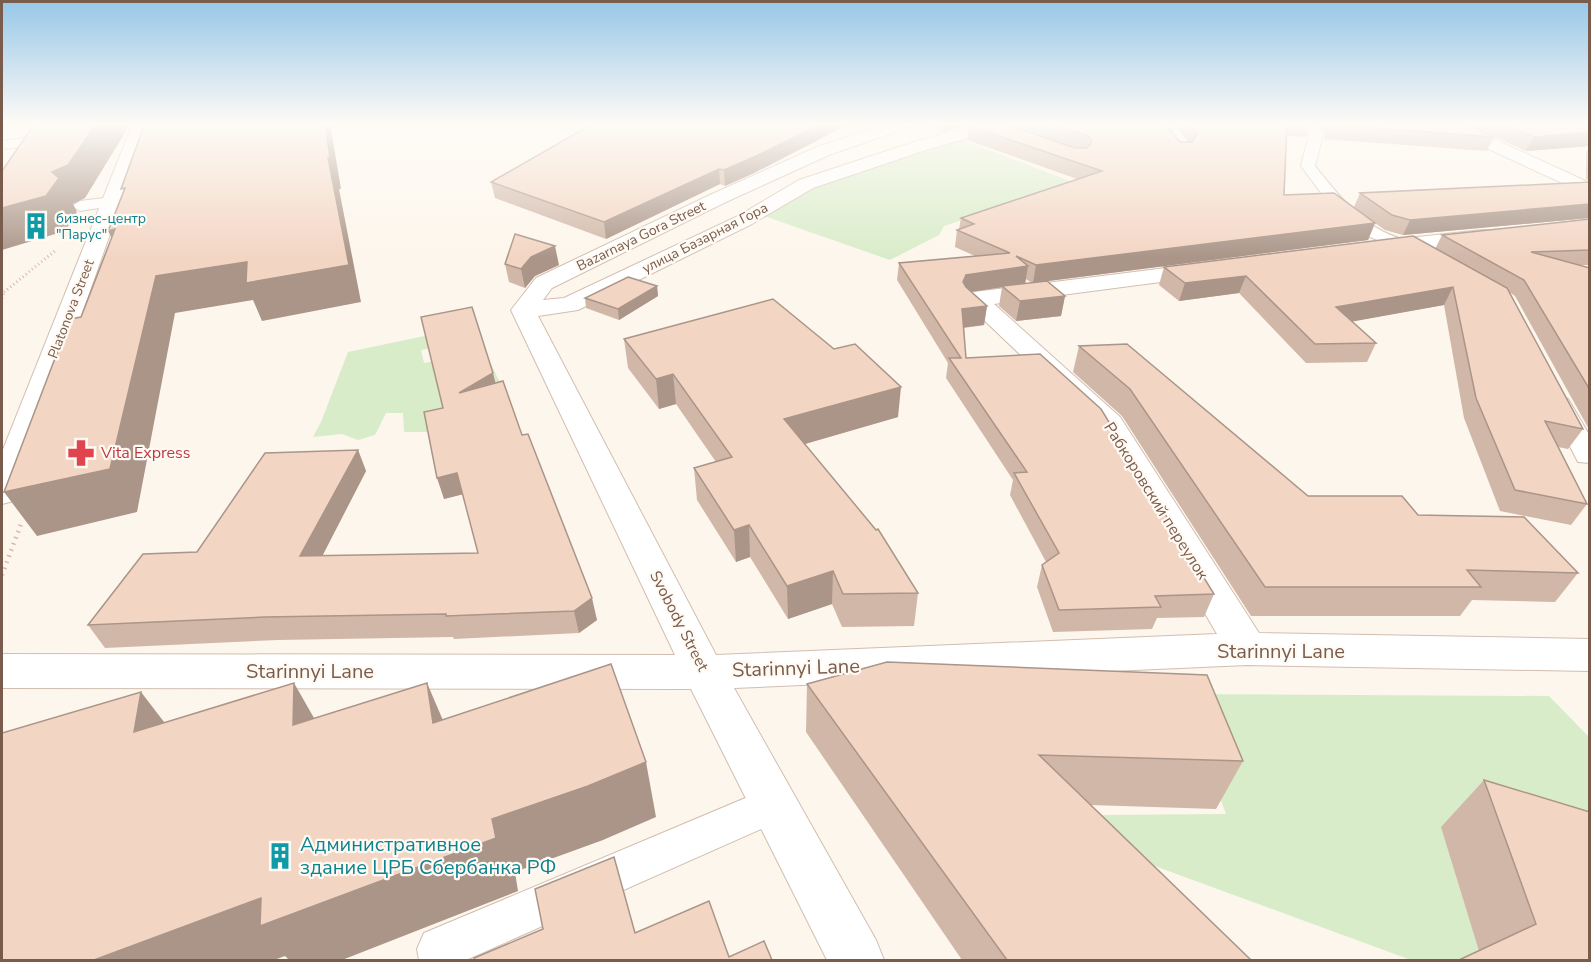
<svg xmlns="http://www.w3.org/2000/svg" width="1591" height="962" viewBox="0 0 1591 962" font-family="'Nunito Sans',sans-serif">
  <rect width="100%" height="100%" fill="#fdf6ec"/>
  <!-- green -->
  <g fill="#d8ecc9">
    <polygon points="964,140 1075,183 944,226 939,235 890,260 761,215 809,187 936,145"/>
    <polygon points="434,334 437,347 421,350 424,363 484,351 504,390 449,428 431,432 404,432 403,413 386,413 375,435 358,440 342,434 313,437 321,422 348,352"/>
    <polygon points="1181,694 1549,696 1589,737 1589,960 1411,960 1141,861 1098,815 1226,814"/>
  </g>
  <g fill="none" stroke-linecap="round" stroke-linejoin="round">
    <defs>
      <g id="service">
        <path d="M1301,123h14l8,12 -8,31c20,25 40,51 69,66 14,7 30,10 44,17l3,4 -3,4h-12l-55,-24 -28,-24 -32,-43 8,-31z"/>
        <polygon points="32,137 51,140 53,143 8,206 2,208 2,193 37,146 2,149 2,141"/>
        <polygon points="112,197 118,199 120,202 118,205 80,211 72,206 80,201"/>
        <polygon points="1560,397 1568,399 1590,436 1590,463 1578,462 1548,404 1552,399"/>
        <polygon points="774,786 788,791 794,804 788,817 466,960 419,960 417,949 424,933"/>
      </g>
      <g id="minor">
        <polygon points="890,123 914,123 912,126 829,155 726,202 552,288 543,300 564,298 738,216 799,180 914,142 983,123 1009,123 1007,126 926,150 813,188 752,224 578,310 538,316 716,655 1217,634 1097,428 962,299 965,294 974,292 1206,263 1214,265 1218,270 1214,275 994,304 1120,417 1259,633 1590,639 1590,671 1247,665 734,688 876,940 884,960 827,960 691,689 2,688 2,654 675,655 511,310 536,278 712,194 817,147"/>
        <polygon points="1483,230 1491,231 1494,236 1491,241 1380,255 1372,253 1369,248 1372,243 1380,241"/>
      </g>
      <g id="tertiary">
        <polygon points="133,123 149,123 19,493 14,501 2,504 2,452"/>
        <polygon points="1437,123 1459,123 1590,183 1590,196 1439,126"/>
      </g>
    </defs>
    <!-- service casing -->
    <use href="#service" stroke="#d1beb0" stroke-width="2"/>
    <!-- minor casing -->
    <use href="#minor" stroke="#d1beb0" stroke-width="2"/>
    <!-- tertiary casing -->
    <use href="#tertiary" stroke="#d1beb0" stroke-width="2"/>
    <!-- path-far1 -->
    <g stroke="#d9b8a5" stroke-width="3" stroke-dasharray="1 3" stroke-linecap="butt">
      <polyline points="4,292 55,251"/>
      <polyline points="2,293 4,292 2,299"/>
    </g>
    <!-- path -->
    <polyline stroke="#d9b8a5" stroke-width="4.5" stroke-dasharray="1.5 5" stroke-linecap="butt" points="2,575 21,524"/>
    <!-- service -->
    <use href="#service" fill="#fff" fill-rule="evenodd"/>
    <!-- minor -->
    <use href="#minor" fill="#fff" fill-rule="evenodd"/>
    <!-- tertiary -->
    <use href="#tertiary" fill="#fff" fill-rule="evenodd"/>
  </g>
  <!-- wall -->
  <g fill="#d1b7a8" fill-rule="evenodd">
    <polygon points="594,123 851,123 754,173 725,186 720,184 606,239 495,198 491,182"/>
    <polygon points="919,123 974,123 943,132"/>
    <path d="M1010,123h301l-5,14 -19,-1 -3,59 70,12 6,-14 230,-11v36l-187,17 -18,-5 -10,-7 -7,17 -321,41 18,15 -4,20 -45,5 -17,-15 3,-19 -31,5 16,14 -3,19 -20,3 2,30 248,236 -10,23 -47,1 -5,11 -99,3 -16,-45 5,-22 4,-3 -36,-67 3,-15 -67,-102 2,-15 -51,-83 2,-17 76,-7 -20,-9 2,-17 2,-1 2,-11 116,-39 -110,-39 2,-14h41zM1165,124l12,3 11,15h-8zM1016,128l52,17 9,3h-2zM1026,279l6,4 -7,1z"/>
    <polygon points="1317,123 1463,123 1494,137 1487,151 1324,139 1325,134"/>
    <polygon points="1464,123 1590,123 1590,146 1526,151"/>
    <polygon points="1590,146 1590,181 1586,179 1586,152"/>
    <polygon points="1590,219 1590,265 1579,265 1590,268 1590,431 1515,296 1509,292 1583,429 1568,449 1558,447 1587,504 1571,525 1500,511 1464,418 1444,305 1352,321 1376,343 1367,362 1306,363 1239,293 1179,301 1159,285 1164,267 1435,249 1442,235"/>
    <polygon points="505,264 559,265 535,276 525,288 509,282"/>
    <polygon points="657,286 658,296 619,320 586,308 585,298"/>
    <polygon points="624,339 898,417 805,444 918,593 914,626 842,627 832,604 788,619 750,557 736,562 697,500 694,468 716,462 676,404 659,409 628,368"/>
    <polygon points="1079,346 1308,496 1418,515 1578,573 1555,602 1472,600 1460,616 1251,616 1122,416 1073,372"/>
    <polygon points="495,383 522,435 597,620 579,633 454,639 453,637 278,640 105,648 88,625 197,552 358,450 366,471 322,556 478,553 463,494 444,499 443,408"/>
    <polygon points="807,684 1243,761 1216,809 1090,805 1251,960 962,960 806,732"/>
    <polygon points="1484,780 1590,960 1479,951 1441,827"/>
  </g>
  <!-- shaded-wall -->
  <g fill="#aa9588">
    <polygon points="97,123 131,123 85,198 73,204 77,212 65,231 2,250 2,208 52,172"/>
    <polygon points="325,123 330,123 341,189 339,189 361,302 262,321 253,300 175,313 137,512 37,536 4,492 156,276 328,158"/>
    <polygon points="823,123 851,123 754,173 725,186 724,170"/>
    <polygon points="944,123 974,123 943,132"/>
    <polygon points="1590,132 1590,146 1526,151 1534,137"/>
    <polygon points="719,169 720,184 606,239 604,222"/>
    <polygon points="1590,204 1590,218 1403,235 1410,220"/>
    <polygon points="1375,223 1368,240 1033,283 1036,265"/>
    <polygon points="115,229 126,265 108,231"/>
    <polygon points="555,246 559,265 535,276 525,288 521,269 531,257"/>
    <polygon points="1028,266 1025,284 963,293 963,282 966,275"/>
    <polygon points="1246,276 1239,293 1179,301 1185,283"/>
    <polygon points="657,286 658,296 619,320 618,309"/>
    <polygon points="1453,287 1444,305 1328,326 1336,307"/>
    <polygon points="1065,296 1061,316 1016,321 1020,301"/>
    <polygon points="987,306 984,325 959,328 962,309"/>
    <polygon points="493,373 498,393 459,393"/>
    <polygon points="673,374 676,404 659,409 656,379"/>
    <polygon points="901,387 898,417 784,450 784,419"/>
    <polygon points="358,450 366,471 311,578 300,556"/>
    <polygon points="457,473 464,494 444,499 437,478"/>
    <polygon points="749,525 750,557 736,562 734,530"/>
    <polygon points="833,571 832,604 788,619 787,586"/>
    <polygon points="592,598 597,620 579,633 574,611"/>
    <polygon points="294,683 326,739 293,725"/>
    <polygon points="427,683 451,739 433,723"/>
    <polygon points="141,692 184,748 134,732"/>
    <polygon points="646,762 656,817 603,840 515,872 518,891 342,960 289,960 285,956 274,960 94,960 261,898 492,819"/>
  </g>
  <!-- building -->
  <g fill="#f3d5c3" stroke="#aa9588" stroke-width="1.5">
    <polygon points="35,123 97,123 68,165 52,172 59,178 46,196 2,208 2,171"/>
    <polygon points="145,123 325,123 330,158 328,158 349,265 246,283 247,262 156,276 110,469 4,492 70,319 81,317 115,229 108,231 125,188 121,189"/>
    <polygon points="594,123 823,123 754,157 724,170 719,169 604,222 491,182"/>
    <polygon points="978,123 1002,123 1075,148 1087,148 1092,141 1088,136 1047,123 1163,123 1165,124 1180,142 1192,142 1197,135 1188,123 1287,123 1284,195 1334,193 1375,223 1036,265 1016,256 1028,266 966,275 963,282 966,287 987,306 962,309 966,358 1040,354 1101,409 1214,594 1155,596 1161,607 1059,610 1042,565 1059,553 1014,473 1027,472 949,358 961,358 899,263 1010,253 957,230 974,224 961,218 1102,171 969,126"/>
    <polygon points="1330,123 1463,123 1494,137 1330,125"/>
    <polygon points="1501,123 1590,123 1590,132 1534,137"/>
    <polygon points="1590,182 1590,204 1410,220 1392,215 1360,193"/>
    <polygon points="1590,219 1590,250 1531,252 1590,268 1590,390 1524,280 1442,235"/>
    <polygon points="515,234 555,246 531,257 521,269 505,264"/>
    <polygon points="1413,236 1507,288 1583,429 1545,421 1587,504 1515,490 1476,398 1453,287 1336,307 1376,343 1315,344 1246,276 1185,283 1164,267"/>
    <polygon points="628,277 657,286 618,309 585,298"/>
    <polygon points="1047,281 1065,296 1020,301 1002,286"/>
    <polygon points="773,299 834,349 855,344 901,387 784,419 876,530 878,529 918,593 843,594 833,571 787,586 749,525 734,530 694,468 732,457 673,374 656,379 624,339"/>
    <polygon points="472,307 493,373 459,393 503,381 522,435 528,434 592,598 574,611 446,616 446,614 265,617 88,625 143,554 197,552 265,453 358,450 300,556 478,553 457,473 437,478 424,412 443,408 421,317"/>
    <polygon points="1127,344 1308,496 1402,496 1418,515 1524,517 1578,573 1467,570 1481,587 1265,587 1130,389 1079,346"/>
    <polygon points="887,662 1207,675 1243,761 1039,755 1251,960 1007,960 807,684"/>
    <polygon points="611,664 646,762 588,786 492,819 496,838 260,926 261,898 94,960 2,960 2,733 141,692 134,732 294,683 293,725 427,683 433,723"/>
    <polygon points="1484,780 1590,812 1590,960 1459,960 1536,924"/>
    <polygon points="614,857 635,933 709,901 729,957 764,941 772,960 474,960 474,958 543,929 535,889"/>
  </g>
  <!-- sky -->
  <linearGradient id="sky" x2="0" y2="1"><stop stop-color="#97c7e8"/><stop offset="0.48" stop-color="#fefbf6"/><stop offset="1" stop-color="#fefbf6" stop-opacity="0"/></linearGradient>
  <rect width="1591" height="258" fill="url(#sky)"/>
  <!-- icons -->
  <defs>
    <symbol id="building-bare" viewBox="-9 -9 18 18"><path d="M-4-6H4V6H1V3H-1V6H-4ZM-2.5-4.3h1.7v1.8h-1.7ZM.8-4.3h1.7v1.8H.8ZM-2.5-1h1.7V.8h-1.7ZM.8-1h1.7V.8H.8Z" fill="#0f9aa8" stroke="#fffaf3" stroke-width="2.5" paint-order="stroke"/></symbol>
    <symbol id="pharmacy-bare" viewBox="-9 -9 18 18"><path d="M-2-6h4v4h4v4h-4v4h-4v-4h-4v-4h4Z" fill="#e0444e" stroke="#fffaf3" stroke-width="2.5" paint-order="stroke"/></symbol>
  </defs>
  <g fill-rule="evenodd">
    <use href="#building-bare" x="17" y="207" width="38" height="38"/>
    <use href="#pharmacy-bare" x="62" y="434" width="38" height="38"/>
    <use href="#building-bare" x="261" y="837" width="38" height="38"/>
  </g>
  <g text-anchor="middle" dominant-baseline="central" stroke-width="4.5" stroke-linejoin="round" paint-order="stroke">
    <!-- far-culture labels -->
    <g font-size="14" fill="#0d838f" stroke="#fffaf3" text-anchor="start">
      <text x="56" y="218">бизнес-центр<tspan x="56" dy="16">"Парус"</tspan></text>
    </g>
    <!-- far-street labels -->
    <g font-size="14" fill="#7a5c4d" stroke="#fffaf3">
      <text transform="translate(641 236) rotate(-26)">Bazarnaya Gora Street</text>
      <text transform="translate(705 238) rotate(-27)">улица Базарная Гора</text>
      <text transform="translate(71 309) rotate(-69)">Platonova Street</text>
    </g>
    <!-- health labels -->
    <g font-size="16" fill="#be3a42" stroke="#fffaf3" text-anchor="start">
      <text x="101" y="453">Vita Express</text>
    </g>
    <!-- street labels -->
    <g font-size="16" fill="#7a5c4d" stroke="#fffaf3">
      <text transform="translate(1156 501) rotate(58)">Рабкоровский переулок</text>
      <text transform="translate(679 621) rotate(63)">Svobody Street</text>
    </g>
    <!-- near-street labels -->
    <g font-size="20" fill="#7a5c4d" stroke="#fffaf3">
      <text x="1281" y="651">Starinnyi Lane</text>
      <text transform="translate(796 668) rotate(-2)">Starinnyi Lane</text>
      <text x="310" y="671">Starinnyi Lane</text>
    </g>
    <!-- near-culture labels -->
    <g font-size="20" fill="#0d838f" stroke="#fffaf3" text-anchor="start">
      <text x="300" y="844">Административное<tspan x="300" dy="23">здание ЦРБ Сбербанка РФ</tspan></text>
    </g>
  </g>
  <!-- border -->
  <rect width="1591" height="962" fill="none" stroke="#7a5c4d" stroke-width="6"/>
</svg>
